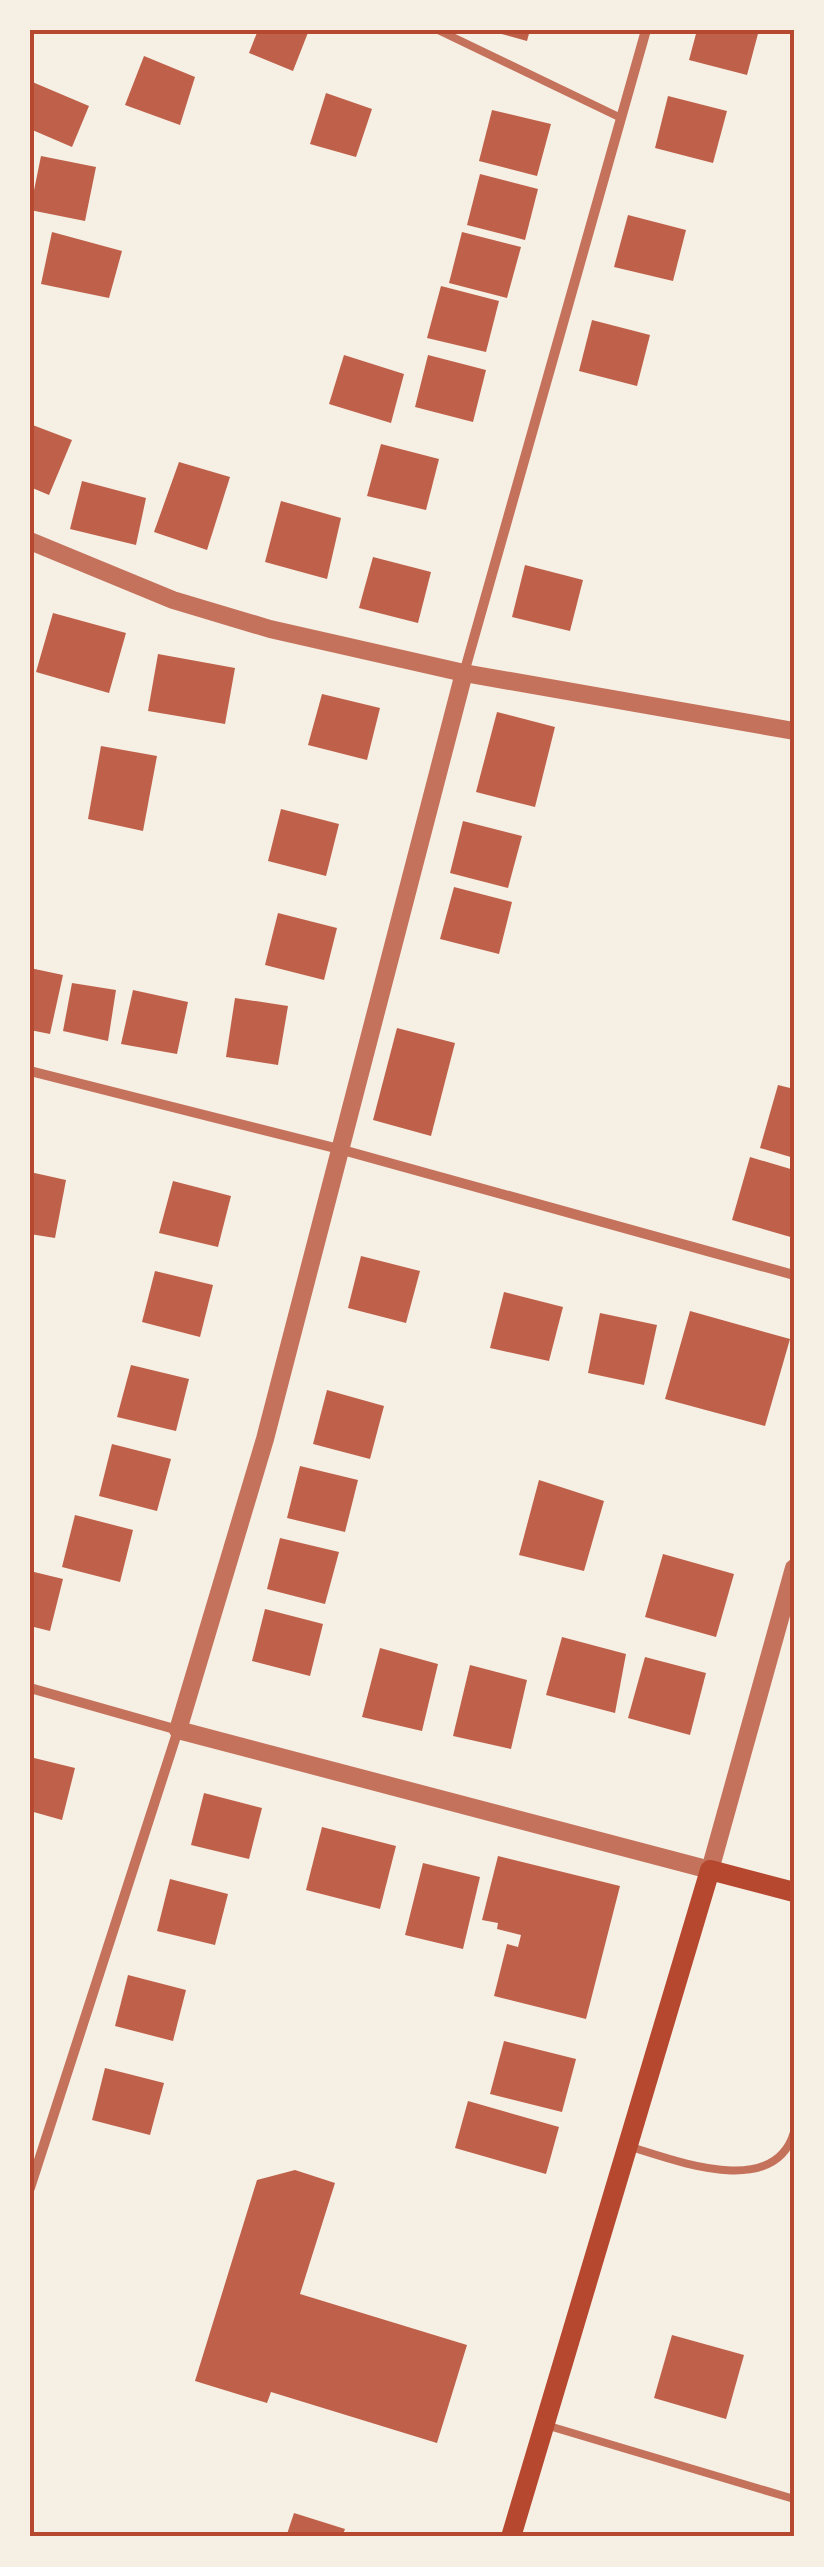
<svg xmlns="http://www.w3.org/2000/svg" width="824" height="2567" viewBox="0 0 824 2567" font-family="'Fira Sans',sans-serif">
  <rect width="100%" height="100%" fill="#f6efe4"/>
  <!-- building -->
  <g fill="#bf614a">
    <polygon points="258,30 309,30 293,71 249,53"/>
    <polygon points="487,30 530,30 527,41"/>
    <polygon points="697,30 759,30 747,75 689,60"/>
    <polygon points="144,56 195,77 180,125 125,105"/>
    <polygon points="30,81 89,106 72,147 30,129"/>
    <polygon points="326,93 372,109 356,157 310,144"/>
    <polygon points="668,96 727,111 713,163 655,148"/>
    <polygon points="492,110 551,124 537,176 479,161"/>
    <polygon points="41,156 96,167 85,221 30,210"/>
    <polygon points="480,174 538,189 525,240 467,225"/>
    <polygon points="628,215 686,230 673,281 614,267"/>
    <polygon points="52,232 122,251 109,298 41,284"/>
    <polygon points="462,232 521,247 507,298 449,283"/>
    <polygon points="441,286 499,301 486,352 427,338"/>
    <polygon points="592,320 650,335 637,386 579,371"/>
    <polygon points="344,355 404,374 391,423 329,404"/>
    <polygon points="428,355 486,370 473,422 415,407"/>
    <polygon points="30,424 72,440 49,495 30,487"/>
    <polygon points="381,444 439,459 426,510 367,496"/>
    <polygon points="179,462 230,477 207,550 154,532"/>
    <polygon points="82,481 146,498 136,545 70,529"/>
    <polygon points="281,501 341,518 327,579 265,562"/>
    <polygon points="373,557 431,572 418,623 359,608"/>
    <polygon points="525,565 583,580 570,631 512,617"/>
    <polygon points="53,613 126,633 109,693 36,672"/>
    <polygon points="158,654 235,668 225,724 148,711"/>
    <polygon points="322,694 380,708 367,760 308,745"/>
    <polygon points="497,712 555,727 535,807 476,792"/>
    <polygon points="101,746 157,756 143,831 88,819"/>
    <polygon points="281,809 339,824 326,876 268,861"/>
    <polygon points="463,821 522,836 508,888 450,873"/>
    <polygon points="454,887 512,902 499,954 440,939"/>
    <polygon points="278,913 337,928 324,980 265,965"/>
    <polygon points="30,968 63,975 50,1034 30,1030"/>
    <polygon points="72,983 116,990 108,1041 63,1031"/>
    <polygon points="133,990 188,1002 177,1054 121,1044"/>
    <polygon points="235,998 288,1006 278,1065 226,1057"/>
    <polygon points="397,1028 455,1043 431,1136 373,1120"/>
    <polygon points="778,1085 794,1089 794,1158 760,1148"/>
    <polygon points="750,1157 794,1170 794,1238 732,1220"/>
    <polygon points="30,1172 66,1180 55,1238 30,1234"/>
    <polygon points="173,1181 231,1196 218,1247 159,1233"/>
    <polygon points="361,1256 420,1271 406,1323 348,1308"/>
    <polygon points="155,1271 213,1285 200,1337 142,1322"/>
    <polygon points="504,1292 563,1307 549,1361 490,1348"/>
    <polygon points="690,1311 790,1339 765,1426 665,1399"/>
    <polygon points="600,1313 657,1325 644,1385 588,1373"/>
    <polygon points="131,1365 189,1379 176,1431 117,1417"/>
    <polygon points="327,1390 384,1406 370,1459 313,1444"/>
    <polygon points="112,1444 171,1459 157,1511 99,1496"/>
    <polygon points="300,1466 358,1480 345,1532 287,1518"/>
    <polygon points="539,1480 604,1501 584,1571 519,1555"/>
    <polygon points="75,1515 133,1530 120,1582 62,1567"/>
    <polygon points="280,1538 339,1552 325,1604 267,1589"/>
    <polygon points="663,1554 734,1574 716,1637 645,1617"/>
    <polygon points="30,1571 63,1579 50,1631 30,1626"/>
    <polygon points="265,1609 323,1624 310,1676 252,1661"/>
    <polygon points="562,1637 626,1654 615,1713 546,1695"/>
    <polygon points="380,1648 438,1664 422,1731 362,1717"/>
    <polygon points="645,1657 706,1673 690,1735 628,1718"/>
    <polygon points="470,1665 527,1680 511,1749 453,1736"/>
    <polygon points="30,1757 75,1768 62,1820 30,1811"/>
    <polygon points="204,1793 262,1808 249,1859 191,1845"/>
    <polygon points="322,1827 396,1846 380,1909 306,1890"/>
    <polygon points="498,1856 620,1886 586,2019 494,1996 507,1944 518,1947 521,1935 497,1929 498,1923 482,1920"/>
    <polygon points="423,1863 480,1877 463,1949 405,1935"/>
    <polygon points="170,1879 228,1894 215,1945 157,1931"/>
    <polygon points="128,1975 186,1990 173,2041 115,2026"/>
    <polygon points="504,2041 576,2059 562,2112 490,2094"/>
    <polygon points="105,2068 164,2083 150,2135 92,2120"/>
    <polygon points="468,2101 559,2127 546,2174 455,2148"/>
    <polygon points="295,2170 335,2183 300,2294 467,2345 437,2443 271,2392 267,2403 195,2381 257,2180"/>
    <polygon points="672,2335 744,2355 726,2419 654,2398"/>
    <polygon points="294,2513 345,2529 342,2537 286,2537"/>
  </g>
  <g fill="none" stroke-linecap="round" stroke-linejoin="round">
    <!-- service -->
    <g stroke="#c5725c" stroke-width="8">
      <polyline points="438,30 619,117"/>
      <path d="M631,2147c46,14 144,52 163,-15"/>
      <polyline points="549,2426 794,2499"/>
    </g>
    <!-- minor -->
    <g stroke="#c5725c" stroke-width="10">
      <polyline points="464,673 646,30"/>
      <polyline points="30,1071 339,1149 794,1275"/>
      <polyline points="30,1688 178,1730 30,2188"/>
    </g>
    <!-- tertiary -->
    <g stroke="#c5725c" stroke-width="18">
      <polyline points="30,541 173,600 270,629 464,673 794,731"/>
      <polyline points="464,673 265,1439 178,1730 710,1870 794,1568"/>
    </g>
    <!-- secondary -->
    <polyline stroke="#b5482f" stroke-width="20" points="511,2537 710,1870 794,1892"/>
  </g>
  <!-- border -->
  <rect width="824" height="2567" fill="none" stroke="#f6efe4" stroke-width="65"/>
  <rect x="32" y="32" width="760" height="2502" fill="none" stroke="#b5482f" stroke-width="4"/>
</svg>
